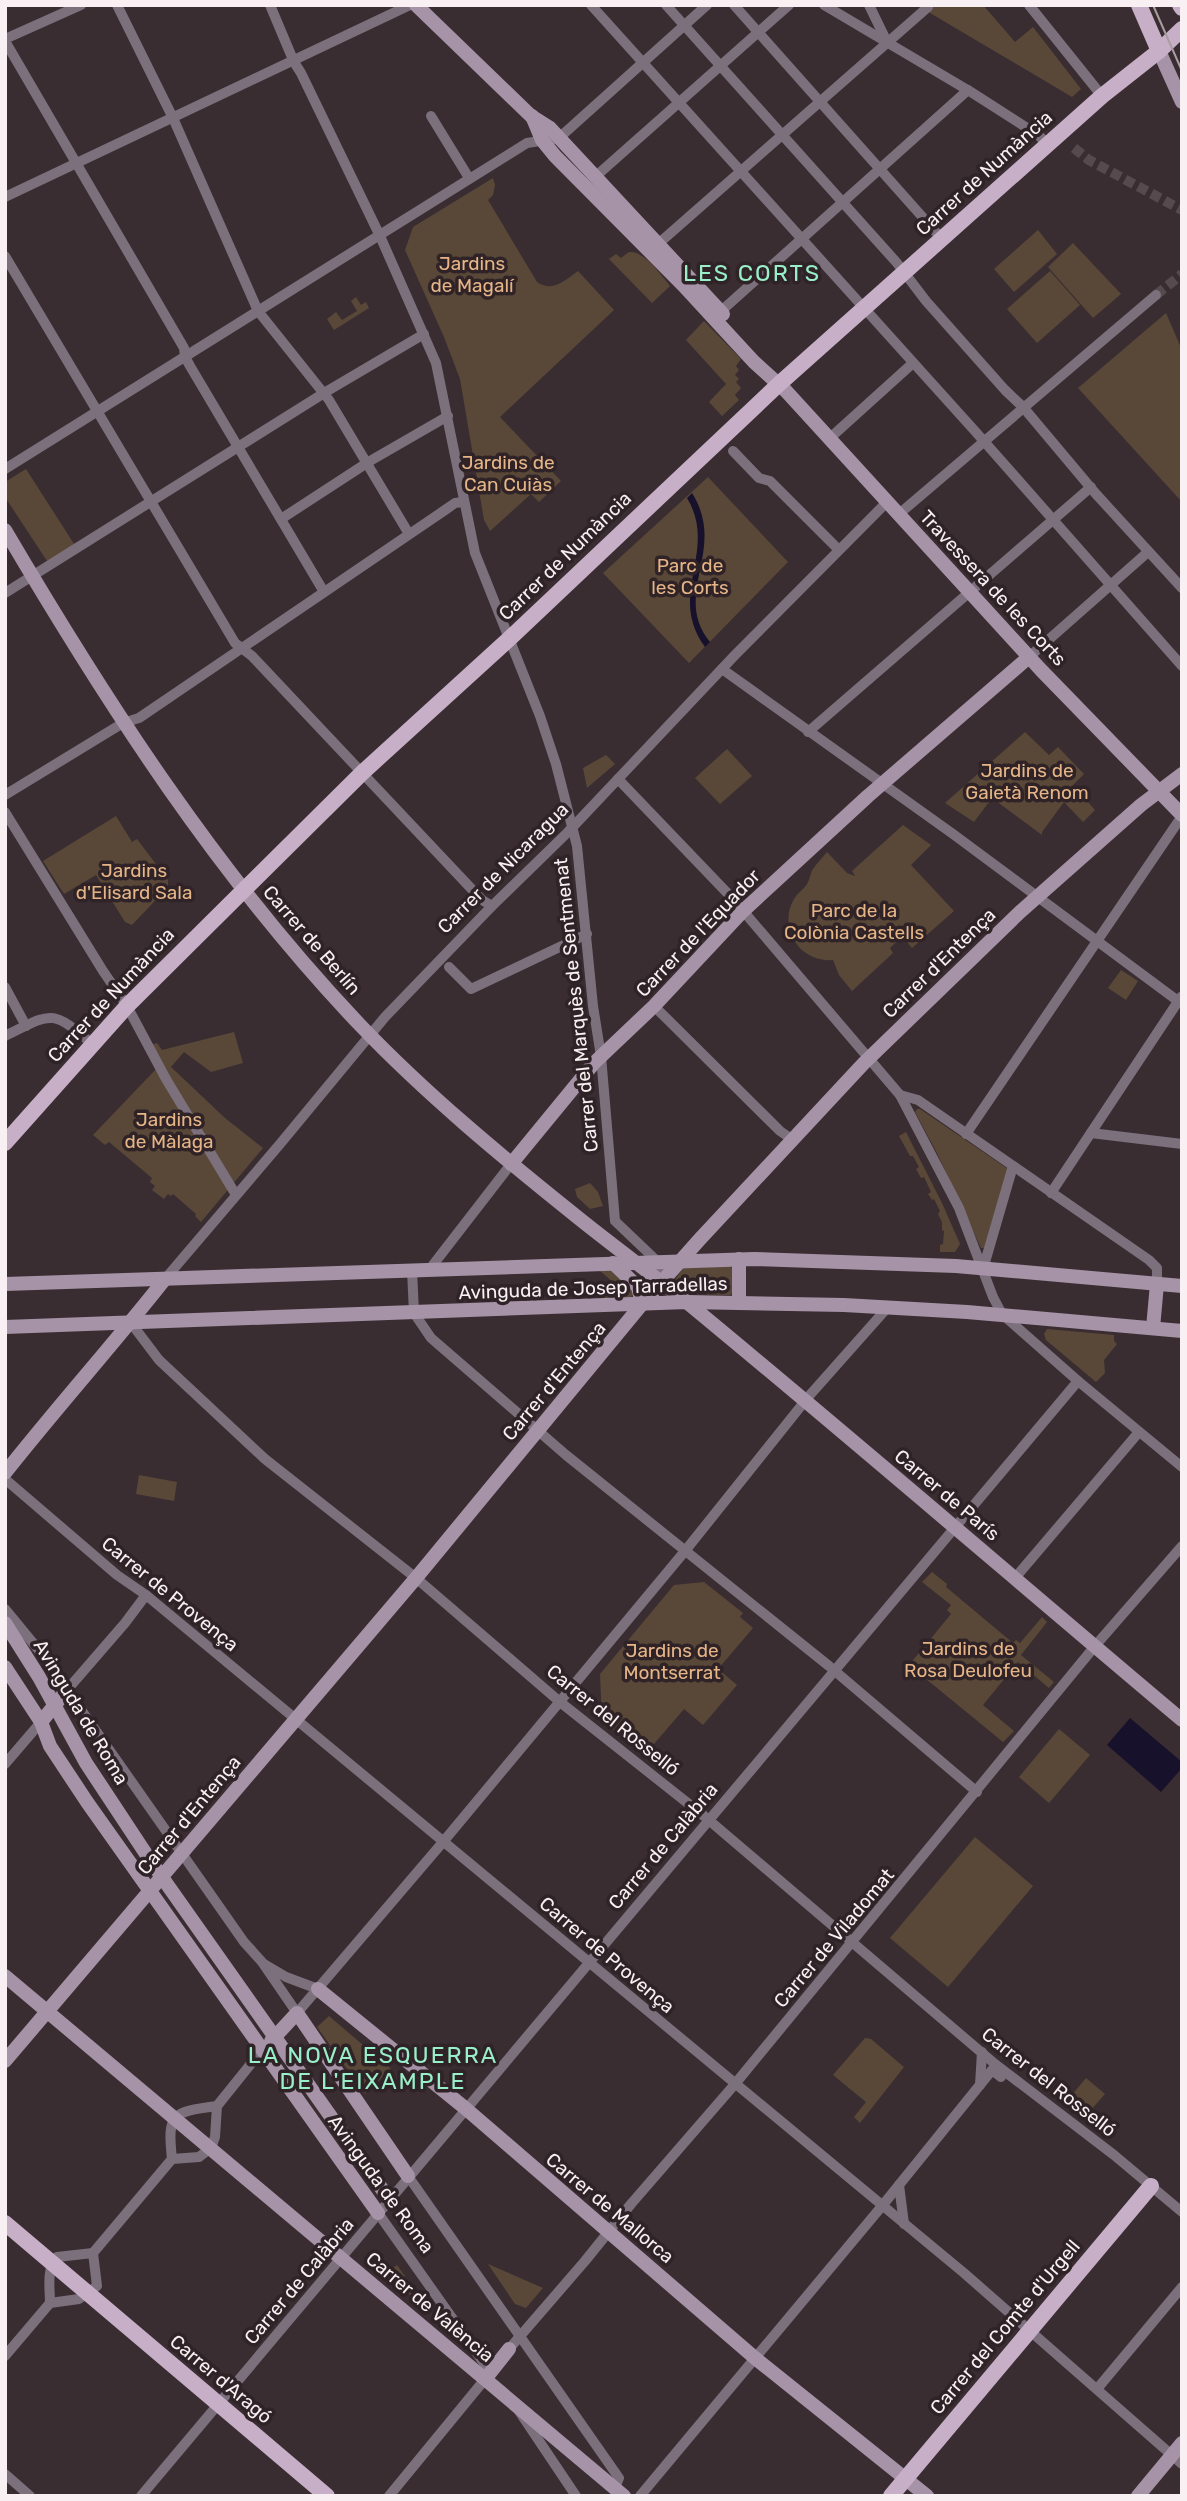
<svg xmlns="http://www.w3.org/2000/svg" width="1187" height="2501" viewBox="0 0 1187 2501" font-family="Rubik,sans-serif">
  <rect width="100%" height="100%" fill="#392d31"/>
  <!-- green -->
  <g fill="#594838">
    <polygon points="924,5 983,5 1015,42 1033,27 1081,89 1072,97 930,13"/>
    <path d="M493,178l2,7 -2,10 -5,5 49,82c16,11 28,-2 41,-11l36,39 -114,107 61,64 -22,21 -8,-8 -41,37 -6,-11 -24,-141 -16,-42 -39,-87 8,-23z"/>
    <polygon points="1038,230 1057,254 1014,292 994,269"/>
    <polygon points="1073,243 1121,294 1093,318 1048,267"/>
    <path d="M629,252c16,-1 31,22 41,34l-18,17 -43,-44 7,-5 5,4z"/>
    <polygon points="1050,271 1080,305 1037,343 1007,309"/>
    <polygon points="356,297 361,305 366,302 369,308 334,330 327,319 336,312 342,320 357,311 351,301"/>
    <polygon points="1166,313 1182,350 1182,502 1078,388"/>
    <polygon points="704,321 741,359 736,366 739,370 735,375 739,379 736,382 741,388 735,395 739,400 722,416 709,402 726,384 686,340"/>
    <polygon points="26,469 76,547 47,561 5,497 5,482"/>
    <polygon points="708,477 788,562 689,663 603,573"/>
    <polygon points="1025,732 1049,755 1058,747 1084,774 1073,785 1095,810 1083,822 1064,802 1042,832 1042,835 992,798 974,822 945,803"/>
    <polygon points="727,749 752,776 720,804 695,778"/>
    <polygon points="606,755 615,764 587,788 583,768"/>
    <polygon points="116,816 132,842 137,839 168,880 168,887 132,925 125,922 96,875 64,894 43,861"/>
    <path d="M903,825l28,20 -20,20 43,46 -42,37 -10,-12 -12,12 3,5 -41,38 -13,-16 -6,-15c-13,1 -26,-4 -34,-13 -13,-15 -14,-36 -3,-51 3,-4 9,-8 11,-12 3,-4 3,-11 6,-15 4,-6 10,-12 14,-17l20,21 8,3 -3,-5z"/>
    <polygon points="1121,970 1138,981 1126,1000 1108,988"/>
    <polygon points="234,1032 243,1063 211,1072 184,1052 171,1067 225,1118 263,1148 201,1222 195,1216 196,1214 173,1194 171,1196 168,1194 164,1199 152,1190 155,1186 150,1182 152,1178 109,1142 105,1145 93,1135 158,1067 148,1046 157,1043 162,1050"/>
    <polygon points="917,1109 920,1109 1008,1169 984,1248 981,1248 937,1153 915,1112"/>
    <polygon points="906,1132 942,1203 960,1244 955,1252 940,1252 940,1245 943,1244 944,1231 942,1230 942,1222 938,1214 940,1211 934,1199 932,1200 928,1194 931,1192 924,1177 921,1178 916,1169 919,1167 913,1156 910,1156 899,1136"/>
    <polygon points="590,1183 598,1192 603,1206 590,1209 577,1197 575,1189"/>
    <polygon points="730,1266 732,1268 733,1293 730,1295 692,1294 675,1280 683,1268"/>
    <polygon points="613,1269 635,1291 631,1297 600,1298 614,1283 599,1270"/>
    <polygon points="1047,1329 1114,1335 1114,1341 1117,1344 1104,1360 1105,1373 1096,1382 1046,1340 1044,1334"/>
    <polygon points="139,1475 177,1482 174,1501 136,1494"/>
    <polygon points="932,1572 947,1584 946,1587 1013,1643 1016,1640 1020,1643 1042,1617 1047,1622 1021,1655 1054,1682 1049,1688 1018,1662 983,1705 1014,1731 1003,1742 909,1665 951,1614 947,1610 951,1605 922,1582"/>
    <polygon points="704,1582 743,1613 740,1617 753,1628 718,1669 737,1685 703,1725 684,1709 648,1751 641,1745 637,1749 602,1721 600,1674 674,1585"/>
    <polygon points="1059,1729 1090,1755 1049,1803 1019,1777"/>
    <polygon points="975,1837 1033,1886 948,1987 890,1938"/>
    <polygon points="329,2016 391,2069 365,2094 317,2027"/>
    <polygon points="865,2038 871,2039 904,2067 860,2123 854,2117 866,2102 833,2075"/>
    <polygon points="1086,2078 1105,2094 1089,2112 1071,2096"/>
    <polygon points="488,2264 543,2288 526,2308 515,2304"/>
    <polygon points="397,2265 419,2296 415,2299 385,2274"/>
  </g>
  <!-- water -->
  <g fill="#17112c">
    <path d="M692,493c36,57 -21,101 18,149l-5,5c-39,-53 14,-96 -18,-149z"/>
    <polygon points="1130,1718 1182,1762 1182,1768 1161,1792 1107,1745"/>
  </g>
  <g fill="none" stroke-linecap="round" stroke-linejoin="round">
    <!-- street-tunnel -->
    <g stroke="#564a4e" stroke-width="10" stroke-dasharray="10 5" stroke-linecap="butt">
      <polyline points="1074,148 1089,160 1182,210"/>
      <polyline points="1156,295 1182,274"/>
    </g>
    <!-- street -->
    <g stroke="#7c707d" stroke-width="10">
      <polyline points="117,5 173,118 258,311 329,400 409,534"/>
      <polyline points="270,5 294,62 301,73 380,236 436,363 475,553 540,716 556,764 577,846 593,1006 601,1056 615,1221 657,1261 662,1282"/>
      <polyline points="591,5 974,430 1182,666"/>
      <polyline points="666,5 897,263 926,301 1005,390 1023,407 1096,494 1182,588"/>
      <polyline points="734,5 942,239"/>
      <polyline points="824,5 971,92 1038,135 1048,144"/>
      <polyline points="869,5 886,40"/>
      <polyline points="1029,5 1102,96"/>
      <polyline points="5,39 81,5"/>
      <polyline points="5,41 184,348 185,357 190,366 324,592"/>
      <polyline points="431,116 469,178"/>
      <polyline points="595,177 789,5"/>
      <polyline points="5,197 410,5"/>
      <polyline points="658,244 928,7 924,5"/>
      <polyline points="5,256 235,643 252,656 482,900 492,906"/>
      <polyline points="720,312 968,90"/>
      <polyline points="830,438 913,363"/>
      <polyline points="733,451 759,478 770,481 838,549"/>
      <polyline points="5,469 527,143 559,138 707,5"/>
      <polyline points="899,514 1156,295"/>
      <polyline points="281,519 370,461 448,416"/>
      <polyline points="5,593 329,390 424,334"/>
      <polyline points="1029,657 1148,552"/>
      <polyline points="722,669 953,834 1178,1001"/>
      <polyline points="808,732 1091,487"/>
      <polyline points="618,779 733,899 900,1095 959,1208 993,1297 1002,1314 1078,1381 1182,1467"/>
      <polyline points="5,795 123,723 139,718 445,510 455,503 463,502"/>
      <polyline points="5,812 103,971 127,1006 166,1079 236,1195"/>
      <polyline points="449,967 471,989 587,934"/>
      <polyline points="5,987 26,1026"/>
      <polyline points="654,1006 780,1131 793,1140"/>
      <path d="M5,1036c47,-23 46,-28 87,8"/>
      <polyline points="900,1095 918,1100 1149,1260 1157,1268 1157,1284"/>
      <polyline points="1091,1133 1182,1144"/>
      <polyline points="966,1134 1182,816"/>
      <polyline points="1051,1193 1181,997"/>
      <polyline points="983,1269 1013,1166"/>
      <polyline points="412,1270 414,1313 431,1338 566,1455 829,1666 977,1792"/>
      <polyline points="429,1270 511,1164"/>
      <polyline points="165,1279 280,1144 385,1017 492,906 567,833 735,655 888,501"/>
      <polyline points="131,1323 159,1360 265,1459 416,1578 560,1702 704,1816 995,2064 1114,2155 1182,2212"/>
      <polyline points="5,1479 117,1575 146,1595 964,2273 1182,2464"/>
      <polyline points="1015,1578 1139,1432"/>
      <polyline points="5,1609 42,1654 244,1942 262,1962 297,2013 443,1842 685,1551 809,1396 888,1307"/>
      <polyline points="67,1690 125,1623 146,1595"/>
      <polyline points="5,1764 41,1722"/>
      <polyline points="264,1964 286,1977 318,1989"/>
      <polyline points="980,2085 982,2052"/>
      <path d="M172,2159c-5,-46 0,-47 45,-53"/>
      <polyline points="408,2176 619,2478 615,2488"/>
      <polyline points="899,2185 904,2224"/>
      <polyline points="378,2213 486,2366 486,2378 389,2496"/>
      <polyline points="50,2303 79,2299 97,2286 93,2253 172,2159 199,2157 211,2148 215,2137 217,2106 262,2050"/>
      <polyline points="509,2349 585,2261 631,2204 735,2084 1095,1646 1182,1546"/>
      <path d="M5,2356l45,-53c0,-16 -4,-33 7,-46l36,-4"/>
      <polyline points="1097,2389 1182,2287"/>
      <polyline points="517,2408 576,2496"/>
      <polyline points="5,2474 30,2496"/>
      <polyline points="141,2496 1078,1381"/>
      <polyline points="640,2496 882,2206 992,2070 1001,2077"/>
    </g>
    <!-- secondary -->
    <g stroke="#a693a7" stroke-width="14">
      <polyline points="416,5 531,116 550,128 723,314"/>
      <polyline points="1159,51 1182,102"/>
      <polyline points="532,116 542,140 555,156 683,285 754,362 786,391 1041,670 1182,815"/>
      <path d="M5,530c103,175 214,347 355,495 66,69 141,131 216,191 37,30 76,58 113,88 166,137 328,277 493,416"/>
      <polyline points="511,1164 594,1063 654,1006 743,911 868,796 1029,657"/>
      <polyline points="739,1259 739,1303"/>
      <polyline points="613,1263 638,1287 642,1304"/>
      <polyline points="5,1284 754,1259 956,1266 1182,1286"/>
      <polyline points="5,1327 687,1302 844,1305 967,1312 1182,1331"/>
      <polyline points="1153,1328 1157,1284"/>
      <path d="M5,1473c52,-66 108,-128 160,-194"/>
      <polyline points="5,1623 39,1677 86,1763 152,1863 389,2199"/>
      <polyline points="5,1667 41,1722 50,1746 87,1802 378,2213"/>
      <polyline points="41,1722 67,1690"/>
      <polyline points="5,1976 624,2496"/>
      <polyline points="318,1989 465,2108 755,2358 927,2496"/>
      <polyline points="271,2041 297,2013 408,2176"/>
      <polyline points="5,2061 416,1578 642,1304 700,1239 864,1063 1020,912 1141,805 1182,774"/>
      <polyline points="486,2378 509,2349"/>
      <polyline points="1138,2496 1182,2443"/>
    </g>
    <!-- primary -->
    <g stroke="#c7afc8" stroke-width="16">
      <polyline points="1139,5 1159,51"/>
      <polyline points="1180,5 1182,8"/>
      <polyline points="5,1143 127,1006 363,772 509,639 779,384 1102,96 1159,51 1182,29"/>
      <polyline points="5,2223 327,2496"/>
      <polyline points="891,2496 1151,2186"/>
    </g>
    <!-- tram -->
    <polyline stroke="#a89ea1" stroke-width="2" points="1153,5 1182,71"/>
  </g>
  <g text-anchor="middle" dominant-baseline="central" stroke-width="7" stroke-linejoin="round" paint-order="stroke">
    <!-- street labels -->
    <g font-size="19" fill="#f8f0f2" stroke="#2f2327">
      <text transform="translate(984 173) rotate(-42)">Carrer de Numància</text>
      <text transform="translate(565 556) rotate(-44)">Carrer de Numància</text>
      <text transform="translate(993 588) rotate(47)">Travessera de les Corts</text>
      <text transform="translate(503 868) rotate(-45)">Carrer de Nicaragua</text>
      <text transform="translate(698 933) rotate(-46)">Carrer de l'Equador</text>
      <text transform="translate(312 940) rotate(49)">Carrer de Berlín</text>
      <text transform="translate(939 963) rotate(-44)">Carrer d'Entença</text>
      <text transform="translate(111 995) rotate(-47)">Carrer de Numància</text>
      <text transform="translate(576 1005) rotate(-96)">Carrer del Marquès de Sentmenat</text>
      <text transform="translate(593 1288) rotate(-2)">Avinguda de Josep Tarradellas</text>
      <text transform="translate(554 1381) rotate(-50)">Carrer d'Entença</text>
      <text transform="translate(947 1495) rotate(40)">Carrer de París</text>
      <text transform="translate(170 1594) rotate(39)">Carrer de Provença</text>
      <text transform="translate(81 1712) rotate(59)">Avinguda de Roma</text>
      <text transform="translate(613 1720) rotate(39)">Carrer del Rosselló</text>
      <text transform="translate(189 1815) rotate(-50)">Carrer d'Entença</text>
      <text transform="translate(663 1846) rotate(-50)">Carrer de Calàbria</text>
      <text transform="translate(834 1938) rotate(-50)">Carrer de Viladomat</text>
      <text transform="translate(607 1955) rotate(40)">Carrer de Provença</text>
      <text transform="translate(1049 2082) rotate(38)">Carrer del Rosselló</text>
      <text transform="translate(381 2184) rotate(54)">Avinguda de Roma</text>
      <text transform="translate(610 2208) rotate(40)">Carrer de Mallorca</text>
      <text transform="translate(299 2281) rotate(-50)">Carrer de Calàbria</text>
      <text transform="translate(430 2307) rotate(40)">Carrer de València</text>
      <text transform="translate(1005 2327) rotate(-50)">Carrer del Comte d'Urgell</text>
      <text transform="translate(221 2379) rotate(40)">Carrer d'Aragó</text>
    </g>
    <!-- park labels -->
    <g font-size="19" fill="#e5b587" stroke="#2f2327">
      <text x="472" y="263">Jardins<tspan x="472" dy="22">de Magalí</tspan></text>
      <text x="508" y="462">Jardins de<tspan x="508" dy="22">Can Cuiàs</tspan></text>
      <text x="690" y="565">Parc de<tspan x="690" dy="22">les Corts</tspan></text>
      <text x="1027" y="770">Jardins de<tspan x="1027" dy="22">Gaietà Renom</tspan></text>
      <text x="134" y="870">Jardins<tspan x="134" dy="22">d'Elisard Sala</tspan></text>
      <text x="854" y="910">Parc de la<tspan x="854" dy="22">Colònia Castells</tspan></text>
      <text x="169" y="1119">Jardins<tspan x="169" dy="22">de Màlaga</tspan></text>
      <text x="968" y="1648">Jardins de<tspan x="968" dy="22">Rosa Deulofeu</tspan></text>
      <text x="672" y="1650">Jardins de<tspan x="672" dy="22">Montserrat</tspan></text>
    </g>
    <!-- quarter labels -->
    <g font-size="23" letter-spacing="2" fill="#99efc9" stroke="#2f2327">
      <text x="752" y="273">LES CORTS</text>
      <text x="373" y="2055">LA NOVA ESQUERRA<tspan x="373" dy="26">DE L'EIXAMPLE</tspan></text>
    </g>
  </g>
  <!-- border -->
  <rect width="1187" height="2501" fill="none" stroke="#f8f0f2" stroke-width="14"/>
</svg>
